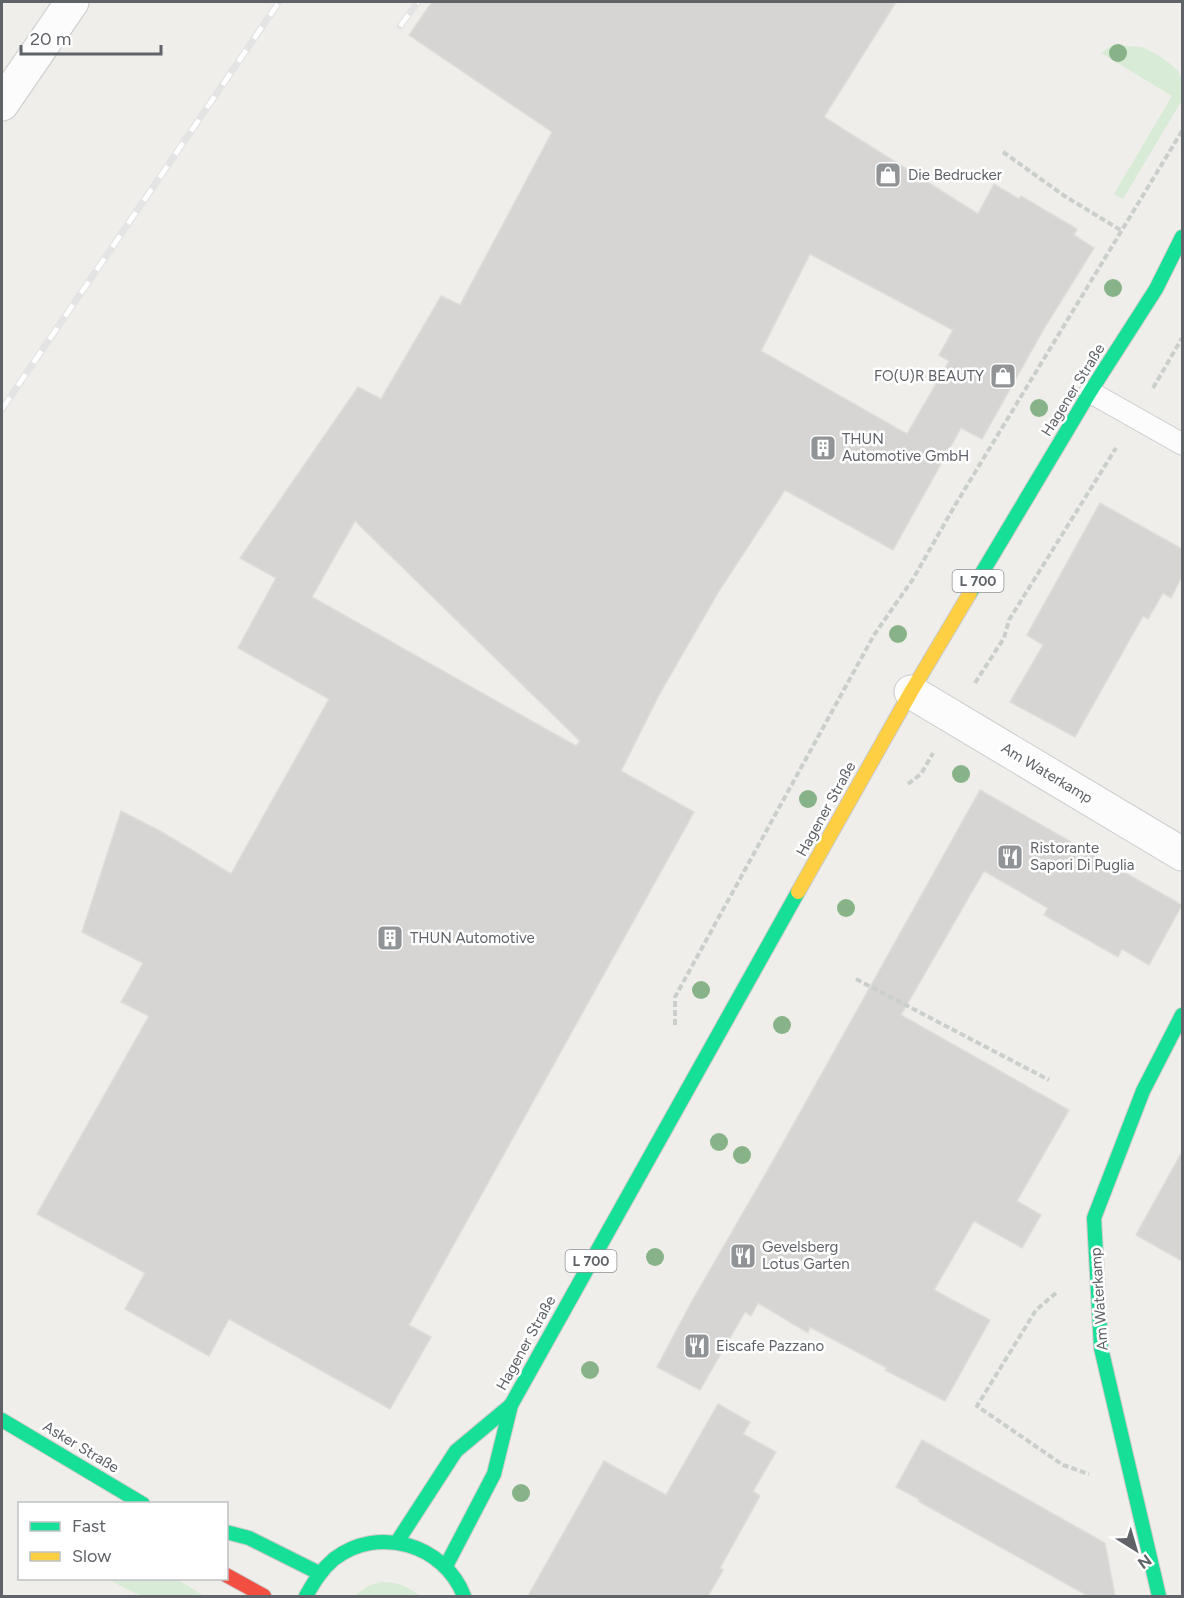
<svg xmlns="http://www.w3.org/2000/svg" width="1184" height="1598" viewBox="0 0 1184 1598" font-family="Figtree,sans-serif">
  <rect width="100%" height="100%" fill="#efeeea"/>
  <!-- green -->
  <g fill="#d8ebd6">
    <polygon points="1113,45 1142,47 1158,55 1169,63 1178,71 1182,79 1182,100 1123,199 1114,194 1172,96 1101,53"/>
    <polygon points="107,1579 177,1579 204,1596 141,1596"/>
    <path d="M381,1582c16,0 26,4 39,14h-66l14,-10z"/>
  </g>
  <!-- building -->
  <g fill="#d6d5d3" stroke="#deddd9" stroke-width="1.5" fill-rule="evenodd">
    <path d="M432,2h464l-72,115 154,97 16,-30 25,15 2,-3 56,33 -3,6 20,13 -49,79 -63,112 -21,-11 -68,122 -108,-60 -66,101 -60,104 -38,76 73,41 -285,513 22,12 -41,72 -161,-90 -20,37 -84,-47 20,-36 -108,-59 112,-198 -28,-14 22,-39 -61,-31 39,-121 41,21 69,42 98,-175 -91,-51 38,-70 -36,-20 118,-171 23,12 60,-103 19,9 92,-173 -143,-97zM810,254l143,76 -14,25 10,6 -42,73 -146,-83zM355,521l225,220 -4,5 -264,-149z"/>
    <polygon points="1100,503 1182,549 1182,576 1171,598 1163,593 1148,619 1143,616 1075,737 1010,702 1043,645 1027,635"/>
    <polygon points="980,790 1182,905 1149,965 1122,949 1118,957 1044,915 1048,908 984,871 901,1015 1069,1110 1017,1201 1041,1215 1022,1248 974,1221 934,1290 990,1320 945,1401 885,1370 887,1368 810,1327 808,1333 758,1303 751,1316 745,1312 700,1390 657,1367 692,1301 773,1161"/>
    <polygon points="1182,1152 1182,1261 1136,1235"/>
    <polygon points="718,1404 750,1422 743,1434 776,1452 753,1491 760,1496 720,1568 723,1570 708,1596 528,1596 604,1461 666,1495"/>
    <polygon points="922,1440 1105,1543 1115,1596 1088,1596 918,1501 919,1499 896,1487"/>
  </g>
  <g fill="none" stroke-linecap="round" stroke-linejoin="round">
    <defs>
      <polyline id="lane" points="1090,392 1182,444"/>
      <g id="street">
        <polyline points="2,104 72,2"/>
        <polyline points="911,692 1182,854"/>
      </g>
      <g id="fast">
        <polyline points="970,593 1090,392 1156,289 1182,237"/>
        <polyline points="2,1420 143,1504"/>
        <polyline points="226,1532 249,1538 319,1573"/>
        <polyline points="397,1542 456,1451 511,1405"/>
        <polyline points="446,1566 494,1474 511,1405 798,892"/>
        <path d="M306,1596c8,-14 15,-26 28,-37 44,-34 110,-15 130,37"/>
        <polyline points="1159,1596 1101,1348 1094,1218 1143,1091 1182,1015"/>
      </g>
      <polyline id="slow" points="798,892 911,692 970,593"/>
      <polyline id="jam" points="226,1575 264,1596"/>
    </defs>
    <!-- lane casing -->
    <use href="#lane" stroke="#cbcccc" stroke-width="23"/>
    <!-- street casing -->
    <use href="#street" stroke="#cbcccc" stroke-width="35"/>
    <!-- fast casing -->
    <use href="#fast" stroke="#cacacb" stroke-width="16"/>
    <!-- slow casing -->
    <use href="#slow" stroke="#cacacb" stroke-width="16"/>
    <!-- jam casing -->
    <use href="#jam" stroke="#cacacb" stroke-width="16"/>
    <!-- path -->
    <g stroke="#cacfcc" stroke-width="4" stroke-dasharray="6 3" stroke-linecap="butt">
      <polyline points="1003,152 1063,195 1122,231"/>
      <polyline points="1153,388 1182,338"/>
      <polyline points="975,683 1004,638 1009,620 1116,448"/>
      <polyline points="908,784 921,774 933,753"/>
      <polyline points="856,979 1049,1080"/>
      <polyline points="675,1025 675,997 874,635 913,579 954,507 1182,131"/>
      <polyline points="1056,1293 1036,1310 977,1406 1063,1465 1089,1474"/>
    </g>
    <!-- lane -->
    <use href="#lane" stroke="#fdfcfc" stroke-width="21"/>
    <!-- street -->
    <use href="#street" stroke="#fdfcfc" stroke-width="33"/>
    <!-- fast -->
    <use href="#fast" stroke="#16e098" stroke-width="14"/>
    <!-- slow -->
    <use href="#slow" stroke="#ffcf43" stroke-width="14"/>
    <!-- jam -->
    <use href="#jam" stroke="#f24e42" stroke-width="14"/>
    <defs>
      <g id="rail">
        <polyline points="400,26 418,2"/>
        <polyline points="2,409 279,2"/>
      </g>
    </defs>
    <!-- rail casing -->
    <use href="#rail" stroke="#e4e4e4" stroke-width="7"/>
    <!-- rail -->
    <use href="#rail" stroke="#fff" stroke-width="4.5" stroke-dasharray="14" stroke-linecap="butt"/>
  </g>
  <!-- trees -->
  <g fill="#88b388">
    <circle cx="1118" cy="53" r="9"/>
    <circle cx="1113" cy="288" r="9"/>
    <circle cx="1039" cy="408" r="9"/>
    <circle cx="898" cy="634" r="9"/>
    <circle cx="961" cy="774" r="9"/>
    <circle cx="808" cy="799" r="9"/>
    <circle cx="846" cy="908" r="9"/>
    <circle cx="701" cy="990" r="9"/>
    <circle cx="782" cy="1025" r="9"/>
    <circle cx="719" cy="1142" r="9"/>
    <circle cx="742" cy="1155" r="9"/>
    <circle cx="655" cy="1257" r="9"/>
    <circle cx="590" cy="1370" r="9"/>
    <circle cx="521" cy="1493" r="9"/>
  </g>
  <!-- icons -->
  <defs>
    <symbol id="shop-square" viewBox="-11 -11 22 22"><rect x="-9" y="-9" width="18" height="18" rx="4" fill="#919496" stroke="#fff"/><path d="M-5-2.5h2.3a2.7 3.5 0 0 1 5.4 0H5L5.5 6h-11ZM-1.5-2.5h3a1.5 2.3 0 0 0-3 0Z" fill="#fff"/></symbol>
    <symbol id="building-square" viewBox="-11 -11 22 22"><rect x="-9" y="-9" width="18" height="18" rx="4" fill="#919496" stroke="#fff"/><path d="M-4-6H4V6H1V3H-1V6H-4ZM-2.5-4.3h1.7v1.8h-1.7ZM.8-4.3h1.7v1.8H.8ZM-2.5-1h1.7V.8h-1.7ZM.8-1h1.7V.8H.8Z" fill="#fff"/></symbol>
    <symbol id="restaurant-square" viewBox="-11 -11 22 22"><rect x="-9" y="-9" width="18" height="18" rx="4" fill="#919496" stroke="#fff"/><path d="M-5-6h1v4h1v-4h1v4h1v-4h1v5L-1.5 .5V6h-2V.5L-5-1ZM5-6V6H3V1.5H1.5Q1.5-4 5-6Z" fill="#fff"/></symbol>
  </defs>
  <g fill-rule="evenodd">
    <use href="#shop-square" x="873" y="160" width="30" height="30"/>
    <use href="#shop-square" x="988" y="361" width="30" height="30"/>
    <use href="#building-square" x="808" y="433" width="30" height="30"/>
    <use href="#restaurant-square" x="995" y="842" width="30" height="30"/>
    <use href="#building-square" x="375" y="923" width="30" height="30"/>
    <use href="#restaurant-square" x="728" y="1241" width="30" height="30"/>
    <use href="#restaurant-square" x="682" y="1331" width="30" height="30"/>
  </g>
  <g text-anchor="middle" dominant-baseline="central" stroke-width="5" stroke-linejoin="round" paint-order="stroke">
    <!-- shield labels -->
    <g fill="#fff" stroke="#8f9295" stroke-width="1.5">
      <rect x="952.5" y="570" width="51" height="22" rx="4.5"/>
      <rect x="565.5" y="1250" width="51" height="22" rx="4.5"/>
    </g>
    <g font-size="14" font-weight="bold" fill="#5f6368">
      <text x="978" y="581">L 700</text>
      <text x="591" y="1261">L 700</text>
    </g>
    <!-- poi labels -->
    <g font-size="15" fill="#5f6368" stroke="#fff" text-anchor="start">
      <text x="908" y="175">Die Bedrucker</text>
      <text x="984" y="376" text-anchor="end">FO(U)R BEAUTY</text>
      <text x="842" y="439">THUN<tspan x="842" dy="17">Automotive GmbH</tspan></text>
      <text x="1030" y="848">Ristorante<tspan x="1030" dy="17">Sapori Di Puglia</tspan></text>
      <text x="410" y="938">THUN Automotive</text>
      <text x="762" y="1247">Gevelsberg<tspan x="762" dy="17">Lotus Garten</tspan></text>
      <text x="716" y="1346">Eiscafe Pazzano</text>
    </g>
    <!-- street labels -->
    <g font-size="15" fill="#5f6368" stroke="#fff">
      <text transform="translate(1073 390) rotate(-58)">Hagener Straße</text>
      <text transform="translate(1047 773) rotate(31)">Am Waterkamp</text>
      <text transform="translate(826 809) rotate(-61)">Hagener Straße</text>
      <text transform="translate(1099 1299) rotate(-94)">Am Waterkamp</text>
      <text transform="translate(526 1343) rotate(-61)">Hagener Straße</text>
      <text transform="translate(81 1447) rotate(31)">Asker Straße</text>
    </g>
  </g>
  <!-- border -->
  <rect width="1184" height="1598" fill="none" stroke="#5f6368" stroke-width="6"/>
  <!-- legend -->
  <rect x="18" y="1502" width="210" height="78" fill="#ffffff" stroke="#bfc1c3" stroke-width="1.5"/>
  <rect x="30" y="1522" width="30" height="9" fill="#16e098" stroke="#bfc1c3" stroke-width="1.5"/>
  <text x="72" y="1532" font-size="18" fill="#5f6368">Fast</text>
  <rect x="30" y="1552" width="30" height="9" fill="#ffcf43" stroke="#bfc1c3" stroke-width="1.5"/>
  <text x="72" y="1562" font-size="18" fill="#5f6368">Slow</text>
  <!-- north arrow -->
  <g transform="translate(1136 1550) rotate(143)" stroke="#ffffff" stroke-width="4.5" paint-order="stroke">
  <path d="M0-4.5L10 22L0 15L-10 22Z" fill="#5f6368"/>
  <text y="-9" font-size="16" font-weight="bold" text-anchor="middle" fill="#5f6368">N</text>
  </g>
  <!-- scale -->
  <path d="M21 45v9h140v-9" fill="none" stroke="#5f6368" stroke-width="3"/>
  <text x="30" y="45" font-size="18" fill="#5f6368" stroke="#ffffff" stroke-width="4.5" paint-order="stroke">20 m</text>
</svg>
